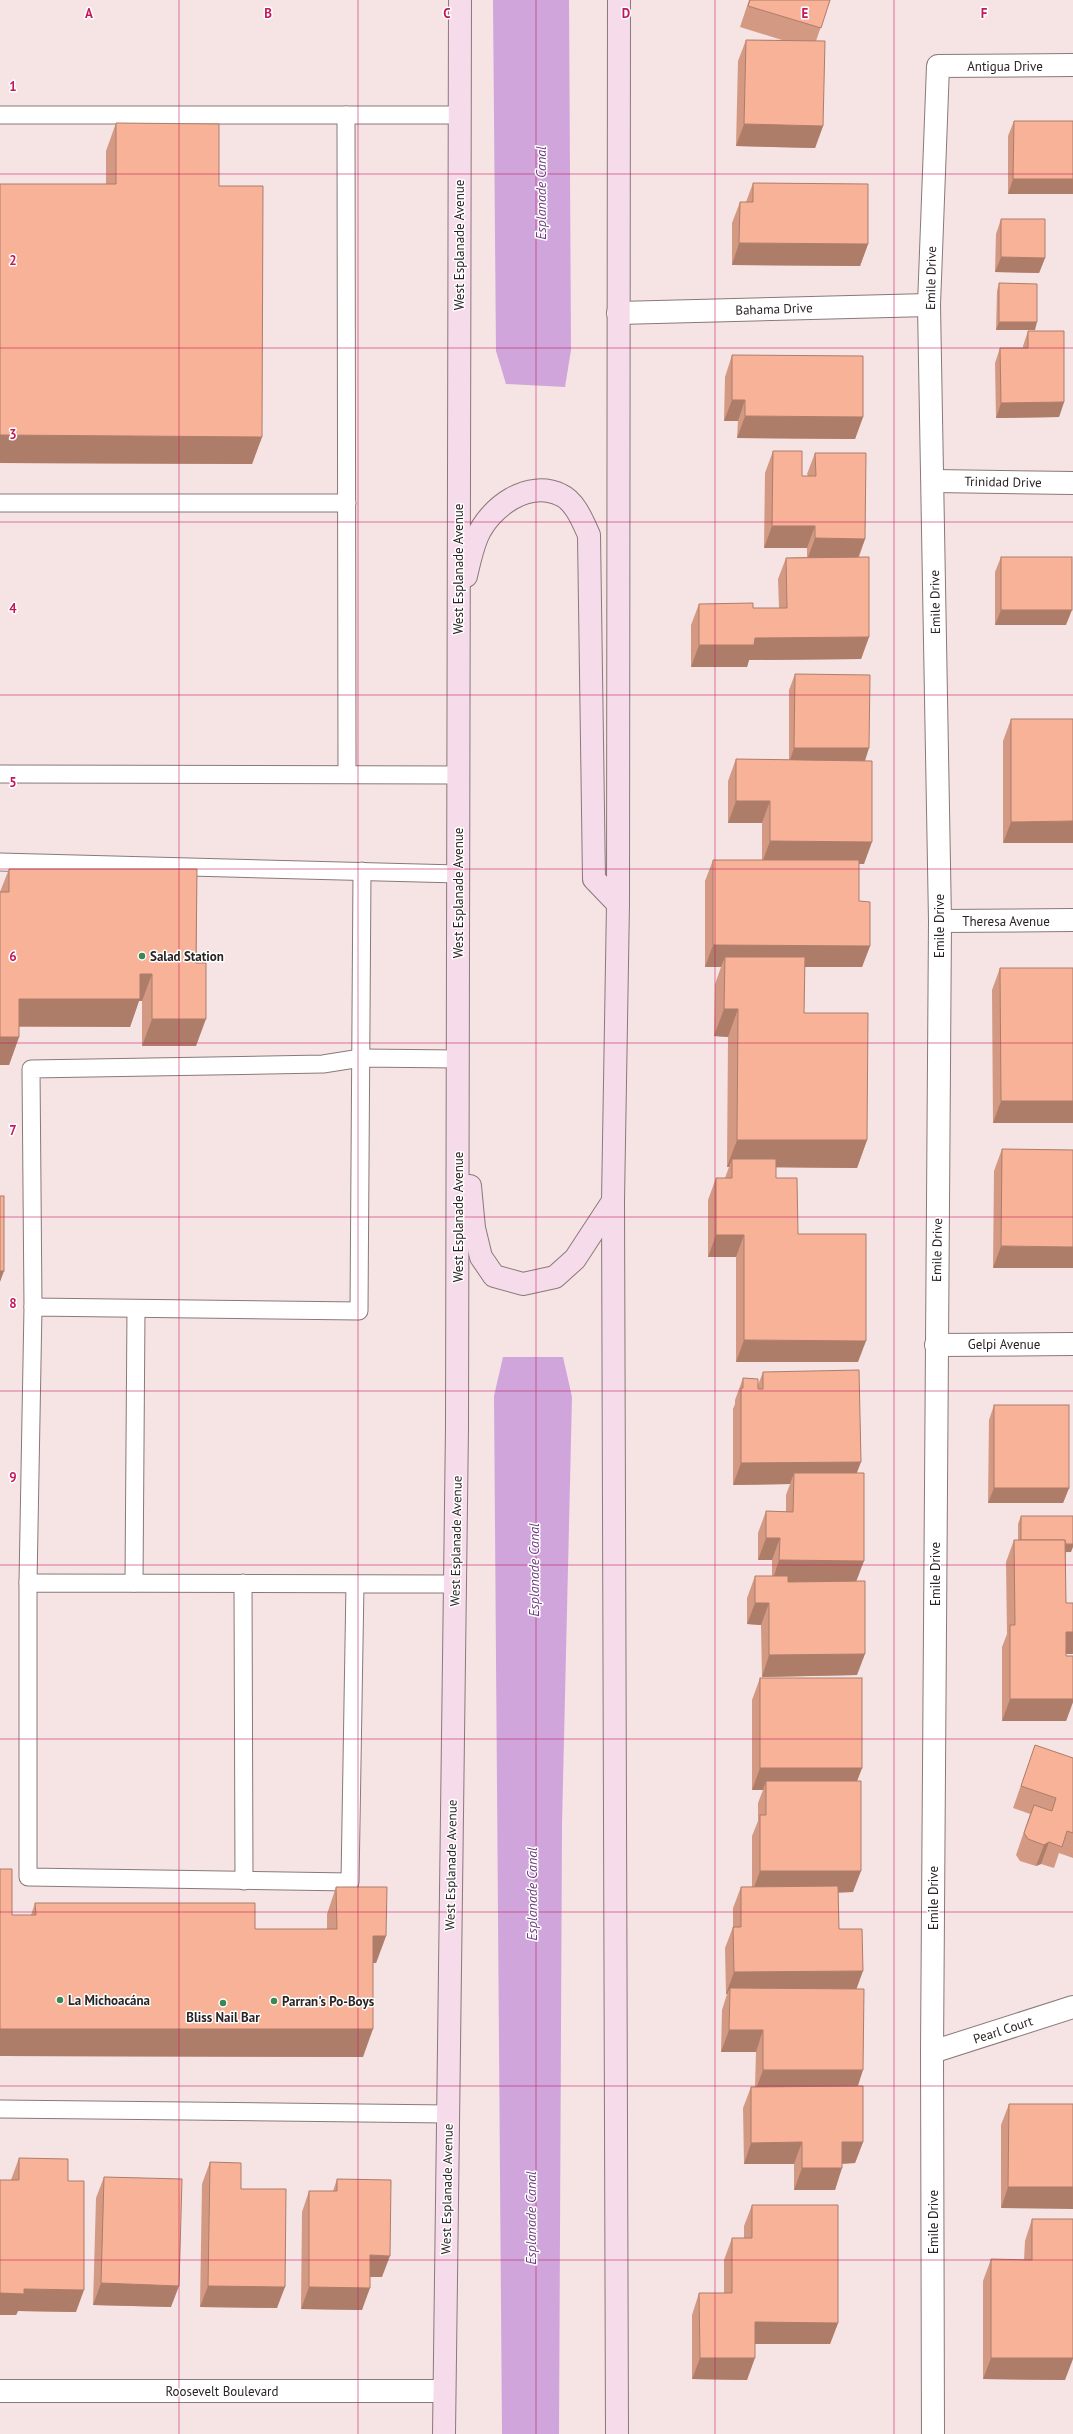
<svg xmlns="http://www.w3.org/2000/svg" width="1073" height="2434" viewBox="0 0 1073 2434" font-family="'PT Sans',sans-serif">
  <rect width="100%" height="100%" fill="#f6e3e4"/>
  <!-- water -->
  <g fill="#cfa5dc">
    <polygon points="493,0 569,0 571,350 565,387 506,384 496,351"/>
    <polygon points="503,1357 563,1357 572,1397 562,1824 559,2434 502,2434 494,1396"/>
  </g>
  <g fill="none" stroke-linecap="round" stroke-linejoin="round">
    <defs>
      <g id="service">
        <polyline points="0,115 460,115"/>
        <polyline points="346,115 347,774"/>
        <polyline points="0,503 347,503"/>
        <polyline points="0,774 458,775"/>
        <polyline points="0,862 458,874"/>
        <polyline points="33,1307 31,1069 323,1064 361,1058 458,1059"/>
        <polyline points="28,1583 33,1307 359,1311 362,871"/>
        <polyline points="134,1583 136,1309"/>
        <polyline points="243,1583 244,1881"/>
        <polyline points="355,1584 350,1882 28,1877 28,1583 455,1584"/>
        <polyline points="0,2109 448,2114"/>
      </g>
      <g id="minor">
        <polyline points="618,313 929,305"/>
        <polyline points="934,481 1073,483"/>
        <polyline points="940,921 1073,920"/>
        <polyline points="936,1345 1073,1344"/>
        <polyline points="932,2052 1073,2007"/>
        <polyline points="0,2391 444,2391"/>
        <polyline points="933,2434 932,2052 940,921 929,305 938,66 1073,65"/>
      </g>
      <g id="secondary">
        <path d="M466,576c3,-13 6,-27 11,-39 13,-30 51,-58 84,-42 14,6 22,27 28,40l5,344 24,25"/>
        <polyline points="470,1186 474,1228 481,1257 494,1276 523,1284 555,1277 575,1259 613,1201"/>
        <polyline points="444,2434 457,1427 460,0"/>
        <polyline points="617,2434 613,1201 618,904 619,0"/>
      </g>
    </defs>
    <!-- service casing -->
    <use href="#service" stroke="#8a797a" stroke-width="19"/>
    <!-- minor casing -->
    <use href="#minor" stroke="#8a797a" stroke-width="24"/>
    <!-- secondary casing -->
    <use href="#secondary" stroke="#8a797a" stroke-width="24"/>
    <!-- service -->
    <use href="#service" stroke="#fff" stroke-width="17"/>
    <!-- minor -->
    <use href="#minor" stroke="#fff" stroke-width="22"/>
    <!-- secondary -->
    <use href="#secondary" stroke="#f6dbea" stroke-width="22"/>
  </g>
  <!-- wall -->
  <g fill="#d49982">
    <polygon points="749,0 830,0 816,41 823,126 815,148 736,146 738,61 746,40 782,40 740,27"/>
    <polygon points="1014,121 1073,194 1008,194 1008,136"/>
    <polygon points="116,123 262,437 252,464 0,463 0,184 106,184 106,151"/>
    <polygon points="753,183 868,244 860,266 732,265 732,223 740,202 746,202"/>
    <polygon points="1001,219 1045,258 1039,273 995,272 996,234"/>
    <polygon points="999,283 1035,330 996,330 997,291"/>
    <polygon points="1028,331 1064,402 1059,417 996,418 995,363 1000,348 1023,348 1023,346"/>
    <polygon points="732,355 863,417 855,439 737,438 738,421 724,421 725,377"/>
    <polygon points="773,451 802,476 808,476 807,474 815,453 865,539 859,557 869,637 861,659 749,660 747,667 691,667 691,625 699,604 753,608 779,608 778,579 786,558 807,557 807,548 764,548 765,473"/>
    <polygon points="1001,557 1066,625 995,625 995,572"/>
    <polygon points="795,674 865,761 864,864 859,864 859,901 870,946 862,967 805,967 804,1013 867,1140 857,1168 776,1167 776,1178 798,1234 858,1362 736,1362 736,1257 708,1257 708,1200 716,1178 725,1178 729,1167 727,1167 728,1037 714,1036 715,984 721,967 705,967 705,881 713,860 762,860 762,823 728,823 728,781 736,759 789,760 789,690"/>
    <polygon points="1011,719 1073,719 1003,843 1003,741"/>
    <polygon points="9,869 197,869 196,1046 142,1046 142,1001 139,1001 130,1027 19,1027 19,1037 9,1065 0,1065 0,892"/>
    <polygon points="1000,968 1073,968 1073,1123 993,1123 992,990"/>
    <polygon points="1002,1149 1073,1150 993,1268 994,1171"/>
    <polygon points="763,1372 856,1473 856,1581 857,1675 762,1677 761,1625 747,1624 747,1598 755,1576 772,1576 772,1560 758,1560 758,1533 766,1511 786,1512 786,1495 790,1484 733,1485 733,1409 735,1404 735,1400 743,1378 758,1385"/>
    <polygon points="994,1405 1069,1488 1063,1503 988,1503 989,1420"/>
    <polygon points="1021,1516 1071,1552 1066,1552 1066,1603 1073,1654 1066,1654 1066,1656 1073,1656 1073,1702 1066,1721 1002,1721 1002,1647 1007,1634 1006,1562 1014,1540 1018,1540 1018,1524"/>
    <polygon points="760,1678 862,1768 857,1781 853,1892 838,1893 839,1929 856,1989 858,2086 863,2142 855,2163 842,2164 835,2190 794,2190 794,2164 744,2164 743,2108 751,2087 755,2087 756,2052 721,2052 722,2010 727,1994 726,1994 725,1948 733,1927 733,1908 741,1887 752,1887 752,1836 758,1821 758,1803 763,1790 752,1790 752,1700"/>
    <polygon points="1035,1745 1073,1758 1073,1858 1059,1853 1054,1868 1041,1864 1036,1866 1020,1861 1016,1855 1030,1814 1013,1808"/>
    <polygon points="0,1869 12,1915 31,1915 35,1903 255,1929 327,1929 327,1914 336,1887 386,1936 376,1963 373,1963 363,2057 0,2056"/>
    <polygon points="1009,2104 1073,2104 1001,2208 1001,2125"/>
    <polygon points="19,2158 68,2181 76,2312 18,2311 16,2315 11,2180"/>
    <polygon points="210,2162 241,2189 277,2308 200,2307 202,2184"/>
    <polygon points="104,2177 171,2307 93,2305 96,2198"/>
    <polygon points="337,2179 382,2277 370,2277 362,2310 301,2309 302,2212 309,2191 333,2191"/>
    <polygon points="752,2205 838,2323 830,2344 755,2344 747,2380 692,2379 692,2315 699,2293 724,2293 724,2260 732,2238 744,2238 744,2226"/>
    <polygon points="1032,2219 1065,2380 983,2379 983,2281 991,2259 1024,2260 1025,2241"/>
  </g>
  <!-- shaded-wall -->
  <g fill="#ad7d6a">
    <polygon points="744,124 823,126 815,148 736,146"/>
    <polygon points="1013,179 1073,179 1073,194 1008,194"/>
    <polygon points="739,243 868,244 860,266 732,265"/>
    <polygon points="1001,257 1045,258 1039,273 995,272"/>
    <polygon points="999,322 1037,322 1035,330 996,330"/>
    <polygon points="732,400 745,400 738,421 724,421"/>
    <polygon points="1064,402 1059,417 996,418 1001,403"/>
    <polygon points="745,416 863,417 855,439 737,438"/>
    <polygon points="0,435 262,437 252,464 0,463"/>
    <polygon points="772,526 815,526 807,548 764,548"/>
    <polygon points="815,538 865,539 857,560 807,560"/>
    <polygon points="1001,610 1072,610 1066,625 995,625"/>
    <polygon points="869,637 861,659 749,660 747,667 691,667 699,645 755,638"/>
    <polygon points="794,748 869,748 864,764 789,763"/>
    <polygon points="736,801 770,801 762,823 728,823"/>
    <polygon points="1073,821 1073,843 1003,843 1011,822"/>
    <polygon points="770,841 872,842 864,864 762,863"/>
    <polygon points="713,945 870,946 862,967 725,967 725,957 721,967 705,967"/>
    <polygon points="140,974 152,974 142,1001 139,1001 130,1027 9,1026 19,999"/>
    <polygon points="724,1009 738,1009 728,1037 714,1036"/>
    <polygon points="152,1019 206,1019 196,1046 142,1046"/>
    <polygon points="0,1037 19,1037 9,1065 0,1065"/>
    <polygon points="1001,1101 1073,1101 1073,1123 993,1123"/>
    <polygon points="737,1140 867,1140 857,1168 732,1167 732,1159 729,1167 727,1167"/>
    <polygon points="716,1235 744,1235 736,1257 708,1257"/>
    <polygon points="1001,1246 1073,1247 1073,1268 993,1268"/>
    <polygon points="0,1271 4,1271 0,1282"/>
    <polygon points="744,1340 866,1341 858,1362 736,1362"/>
    <polygon points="861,1462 853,1483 794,1473 790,1484 733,1485 741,1463"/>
    <polygon points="994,1488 1069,1488 1063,1503 988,1503"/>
    <polygon points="766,1538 780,1538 772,1560 758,1560"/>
    <polygon points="1073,1544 1073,1547 1071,1552 1018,1553 1021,1545"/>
    <polygon points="779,1560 864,1561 856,1582 772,1582"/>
    <polygon points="755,1603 769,1603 761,1625 747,1624"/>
    <polygon points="1066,1632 1073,1632 1073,1654 1058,1654"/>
    <polygon points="865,1654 857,1675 762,1677 769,1655"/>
    <polygon points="1010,1699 1073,1699 1073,1702 1066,1721 1002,1721"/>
    <polygon points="760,1768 862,1768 854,1789 766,1781 763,1790 752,1790"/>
    <polygon points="1049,1842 1041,1864 1036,1866 1044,1845"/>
    <polygon points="760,1871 861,1871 853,1892 752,1893"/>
    <polygon points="373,1936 386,1936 376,1963 363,1963"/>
    <polygon points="863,1971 855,1993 730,1988 727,1994 726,1994 734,1972"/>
    <polygon points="0,2029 373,2029 363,2057 0,2056"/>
    <polygon points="729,2030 763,2030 756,2052 721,2052"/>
    <polygon points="763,2070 863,2070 856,2092 755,2092"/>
    <polygon points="802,2142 794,2164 744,2164 751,2143"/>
    <polygon points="842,2142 863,2142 855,2163 835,2164"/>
    <polygon points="802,2168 842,2168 835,2190 794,2190"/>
    <polygon points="1008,2187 1073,2187 1073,2209 1001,2208"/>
    <polygon points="370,2255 390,2256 382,2277 362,2277"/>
    <polygon points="101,2283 179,2286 171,2307 93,2305"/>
    <polygon points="208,2286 285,2287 277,2308 200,2307"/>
    <polygon points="309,2287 370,2288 362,2310 301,2309"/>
    <polygon points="24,2289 84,2290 76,2312 18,2311 16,2315 0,2315 0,2293"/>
    <polygon points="755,2322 838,2323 830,2344 747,2344"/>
    <polygon points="700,2358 755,2358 747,2380 692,2379"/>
    <polygon points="991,2358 1073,2358 1073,2359 1065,2380 983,2379"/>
  </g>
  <!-- building -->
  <g fill="#f7b297" stroke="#ad7d6a">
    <polygon points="750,0 830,0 821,28 748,6"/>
    <polygon points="746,40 825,41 823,126 744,124"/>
    <polygon points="1014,121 1073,121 1073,179 1013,179"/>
    <polygon points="116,123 219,124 219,186 263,186 262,437 0,435 0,184 116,184"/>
    <polygon points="753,183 868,184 868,244 739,243 740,202 753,202"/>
    <polygon points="1001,219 1045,219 1045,258 1001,257"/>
    <polygon points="999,283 1037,284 1037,322 999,322"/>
    <polygon points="1028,331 1064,331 1064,402 1001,403 1000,348 1028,348"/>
    <polygon points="732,355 863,356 863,417 745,416 745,400 732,400"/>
    <polygon points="773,451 802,451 802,476 816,476 815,453 866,453 865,539 815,538 815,526 772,526"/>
    <polygon points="869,557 869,637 755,638 754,645 699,645 699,604 753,603 753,608 787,608 786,558"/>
    <rect x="1001" y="557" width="71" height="53"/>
    <polygon points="795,674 870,675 869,748 794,748"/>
    <polygon points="1011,719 1073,719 1073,821 1011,822"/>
    <polygon points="736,759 872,761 872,842 770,841 770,801 736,801"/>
    <polygon points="713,860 859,860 859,901 870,902 870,946 713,945"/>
    <polygon points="9,869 197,869 196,963 206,963 206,1019 152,1019 152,974 140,974 140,999 19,999 19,1037 0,1037 0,892 9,892"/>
    <polygon points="725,957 805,957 804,1013 868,1013 867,1140 737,1140 738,1009 724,1009"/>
    <polygon points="1000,968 1073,968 1073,1101 1001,1101"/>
    <polygon points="1002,1149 1073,1150 1073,1247 1001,1246"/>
    <polygon points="732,1159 776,1159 776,1178 797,1178 798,1234 866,1234 866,1341 744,1340 744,1235 716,1235 716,1178 732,1178"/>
    <rect x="0" y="1196" width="4" height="75"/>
    <polygon points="859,1370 861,1462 741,1463 741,1388 743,1388 743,1378 758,1379 758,1389 763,1389 763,1372"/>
    <rect x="994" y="1405" width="75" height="83"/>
    <polygon points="794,1473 864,1473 864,1561 779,1560 780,1538 766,1538 766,1511 793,1512"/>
    <polygon points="1021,1516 1073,1516 1073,1544 1066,1544 1065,1540 1021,1540"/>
    <polygon points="1014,1540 1065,1540 1066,1603 1073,1603 1073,1632 1066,1632 1066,1656 1073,1656 1073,1699 1010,1699 1010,1625 1015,1625"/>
    <polygon points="755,1576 788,1576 788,1582 865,1581 865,1654 769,1655 769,1603 755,1603"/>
    <rect x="760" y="1678" width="102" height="90"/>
    <polygon points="1035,1745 1073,1758 1073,1833 1067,1831 1062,1847 1049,1842 1044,1845 1028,1839 1024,1833 1034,1805 1052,1811 1056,1798 1021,1786"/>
    <polygon points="766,1781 861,1781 861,1871 760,1871 760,1815 766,1815"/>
    <polygon points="0,1869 12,1869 12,1915 36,1915 35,1903 255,1903 255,1929 337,1929 336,1887 387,1887 386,1936 373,1936 373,2029 0,2029"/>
    <polygon points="838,1886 839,1929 862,1929 863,1971 734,1972 733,1927 741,1927 741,1887"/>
    <polygon points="730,1988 864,1989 863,2070 763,2070 763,2030 729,2030"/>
    <polygon points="863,2086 863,2142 842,2142 842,2168 802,2168 802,2142 751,2143 751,2087"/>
    <polygon points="1009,2104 1073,2104 1073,2187 1008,2187"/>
    <polygon points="19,2158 68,2159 68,2181 84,2181 84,2290 24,2289 24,2294 0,2293 0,2180 19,2180"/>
    <polygon points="210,2162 241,2163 241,2189 286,2189 285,2287 208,2286"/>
    <polygon points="104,2177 182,2179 179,2286 101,2283"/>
    <polygon points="337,2179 391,2180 390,2256 370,2255 370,2288 309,2287 309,2191 337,2191"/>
    <polygon points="752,2205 838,2205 838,2323 755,2322 755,2358 700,2358 699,2293 732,2293 732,2238 752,2238"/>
    <polygon points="1032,2219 1073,2219 1073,2358 991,2358 991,2259 1032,2260"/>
  </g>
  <!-- grid -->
  <path fill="none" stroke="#c2185b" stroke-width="1" stroke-opacity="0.55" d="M179,0v2434M358,0v2434M536,0v2434M715,0v2434M894,0v2434M0,174h1073M0,348h1073M0,522h1073M0,695h1073M0,869h1073M0,1043h1073M0,1217h1073M0,1391h1073M0,1565h1073M0,1739h1073M0,1912h1073M0,2086h1073M0,2260h1073"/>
  <!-- markers -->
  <g fill="#3a8858" stroke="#fff" stroke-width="1.5">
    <circle cx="142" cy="956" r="4"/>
    <circle cx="60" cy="2000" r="4"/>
    <circle cx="274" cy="2001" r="4"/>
    <circle cx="223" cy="2003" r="4"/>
  </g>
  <g text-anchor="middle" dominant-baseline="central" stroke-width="3" stroke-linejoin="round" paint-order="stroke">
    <!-- street labels -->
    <g font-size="13" fill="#2a2323" stroke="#fff">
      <text x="1005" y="66">Antigua Drive</text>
      <text transform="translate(459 245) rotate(-90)">West Esplanade Avenue</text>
      <text transform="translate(931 278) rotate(-89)">Emile Drive</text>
      <text transform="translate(774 309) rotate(-2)">Bahama Drive</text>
      <text transform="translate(1003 482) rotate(1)">Trinidad Drive</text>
      <text transform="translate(458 569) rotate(-90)">West Esplanade Avenue</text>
      <text transform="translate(935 602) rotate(-91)">Emile Drive</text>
      <text transform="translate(458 893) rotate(-90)">West Esplanade Avenue</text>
      <text x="1006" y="921">Theresa Avenue</text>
      <text transform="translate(939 926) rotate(-90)">Emile Drive</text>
      <text transform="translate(458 1217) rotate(-90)">West Esplanade Avenue</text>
      <text transform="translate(937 1250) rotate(-89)">Emile Drive</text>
      <text x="1004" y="1344">Gelpi Avenue</text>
      <text transform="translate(456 1541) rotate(-89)">West Esplanade Avenue</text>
      <text transform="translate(935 1574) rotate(-90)">Emile Drive</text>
      <text transform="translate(451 1865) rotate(-89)">West Esplanade Avenue</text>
      <text transform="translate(933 1898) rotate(-90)">Emile Drive</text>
      <text transform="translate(1003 2030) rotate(-18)">Pearl Court</text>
      <text transform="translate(447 2189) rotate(-89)">West Esplanade Avenue</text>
      <text transform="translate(933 2222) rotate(-90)">Emile Drive</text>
      <text x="222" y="2391">Roosevelt Boulevard</text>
    </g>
    <!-- poi labels -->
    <g font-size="13" font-weight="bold" fill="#2a2323" stroke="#fff" text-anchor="start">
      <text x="150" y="956">Salad Station</text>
      <text x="68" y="2000">La Michoacána</text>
      <text x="282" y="2001">Parran's Po-Boys</text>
      <text x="223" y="2017" text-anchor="middle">Bliss Nail Bar</text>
    </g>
    <!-- water labels -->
    <g font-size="14" font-style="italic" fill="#703d80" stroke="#fff">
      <text transform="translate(541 193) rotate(-90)">Esplanade Canal</text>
      <text transform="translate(534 1570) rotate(-90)">Esplanade Canal</text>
      <text transform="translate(532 1894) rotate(-90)">Esplanade Canal</text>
      <text transform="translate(531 2218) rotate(-90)">Esplanade Canal</text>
    </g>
  </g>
  <g font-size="13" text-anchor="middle" font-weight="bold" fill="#c2185b" stroke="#fff" stroke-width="3" stroke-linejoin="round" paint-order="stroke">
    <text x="89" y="18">A</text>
    <text x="268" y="18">B</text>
    <text x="447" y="18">C</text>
    <text x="626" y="18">D</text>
    <text x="805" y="18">E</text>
    <text x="984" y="18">F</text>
    <text x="13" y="91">1</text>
    <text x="13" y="265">2</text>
    <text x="13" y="439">3</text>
    <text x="13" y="613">4</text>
    <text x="13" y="787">5</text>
    <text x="13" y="961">6</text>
    <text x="13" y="1135">7</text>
    <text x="13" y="1308">8</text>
    <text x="13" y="1482">9</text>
  </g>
</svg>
